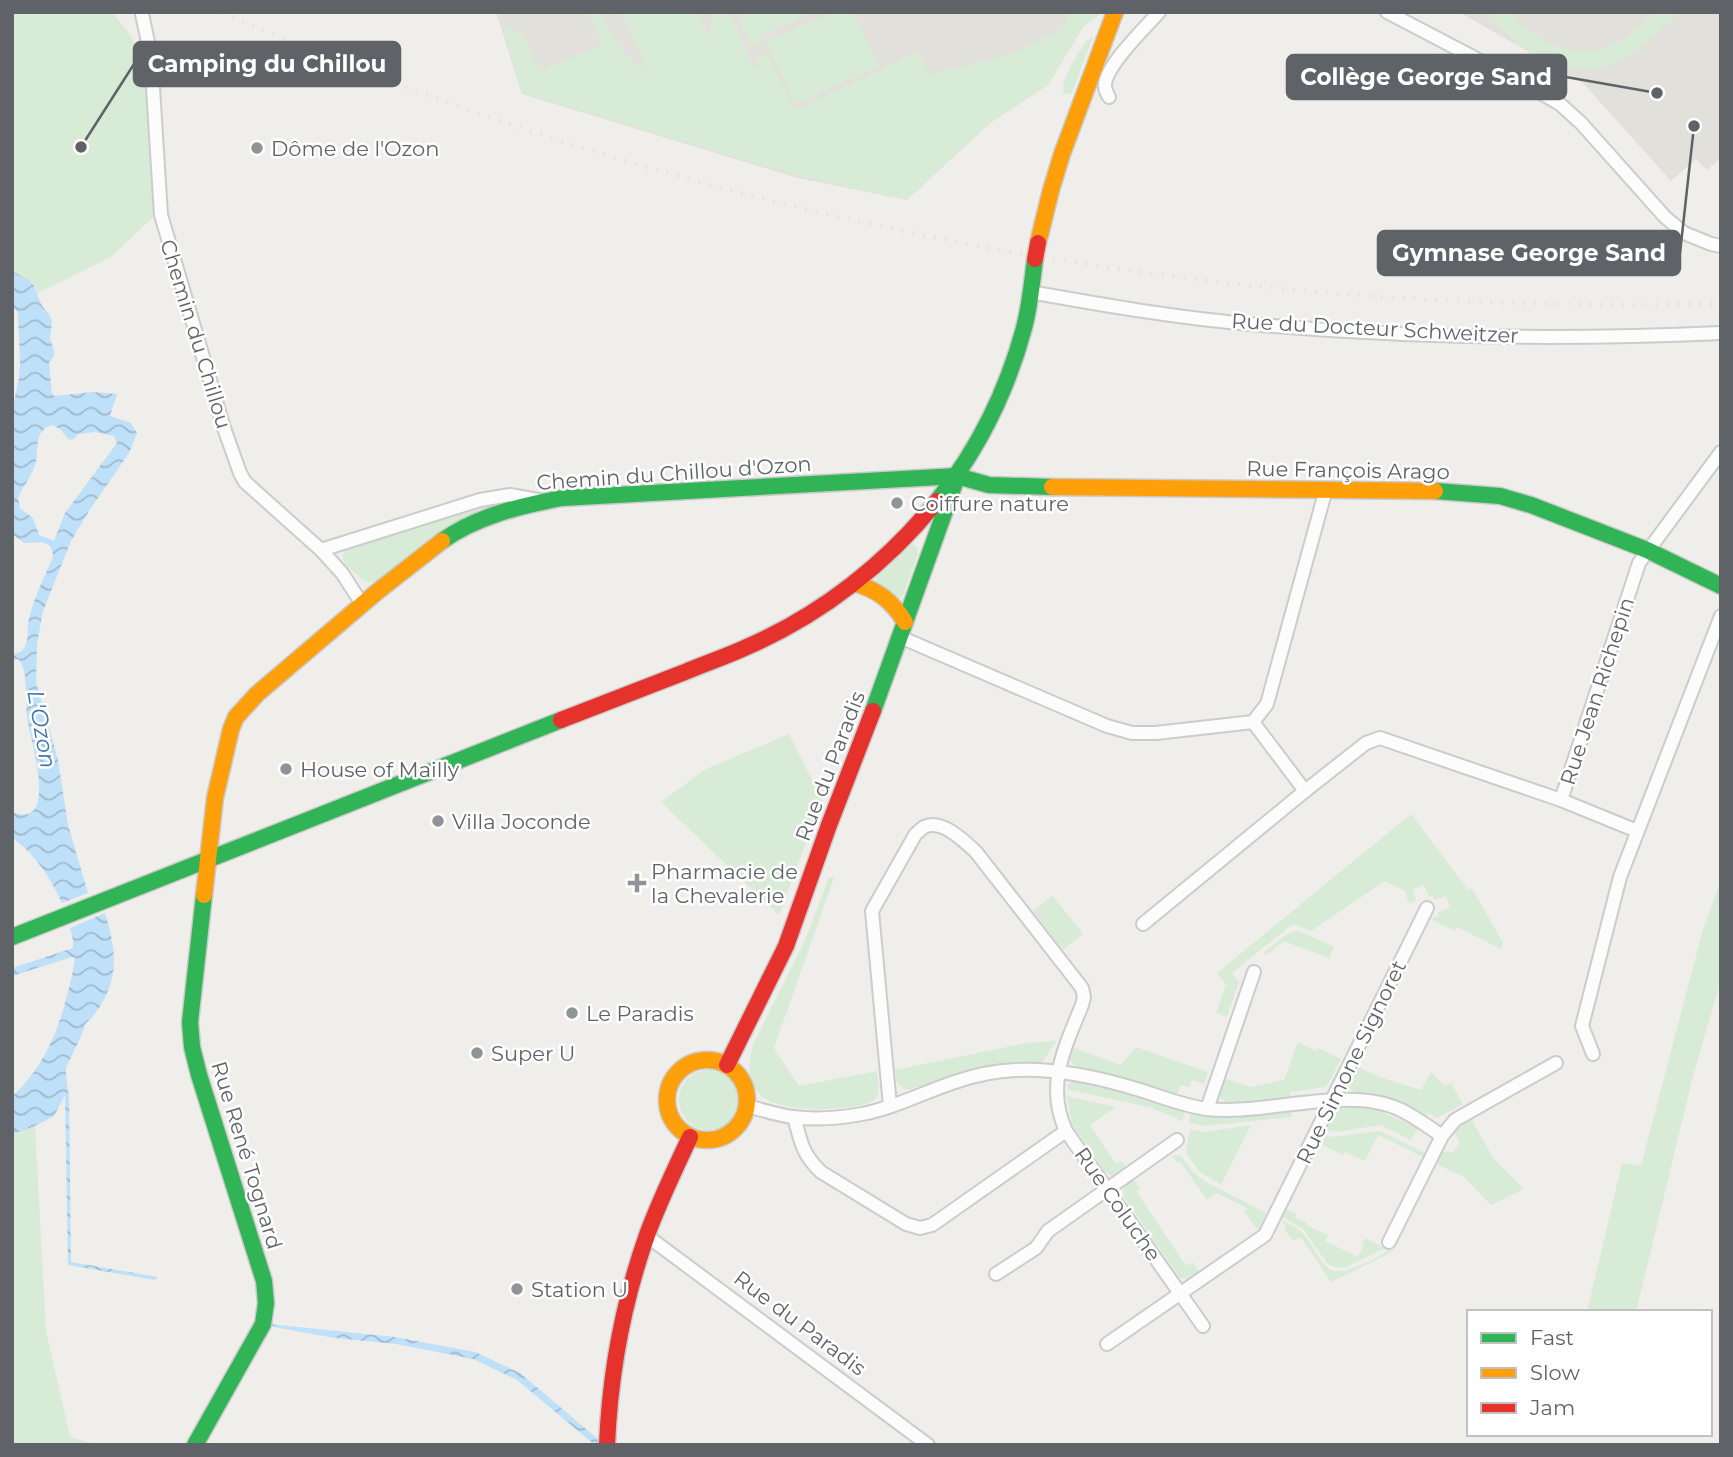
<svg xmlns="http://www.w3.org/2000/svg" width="1733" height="1457" viewBox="0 0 1733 1457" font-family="Montserrat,sans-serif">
  <defs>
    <pattern id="water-waves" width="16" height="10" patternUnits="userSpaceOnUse" patternTransform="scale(1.75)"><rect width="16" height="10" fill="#bfe0f9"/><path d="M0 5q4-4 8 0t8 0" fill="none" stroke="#9eb9cd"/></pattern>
  </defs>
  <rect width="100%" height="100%" fill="#efeeea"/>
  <!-- education -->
  <g fill="#e2e0da">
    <polygon points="496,12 1092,12 1048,85 990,123 907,200 798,178 522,94"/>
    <polygon points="1459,12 1721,12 1721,158 1707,170 1696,159 1671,181 1583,83"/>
  </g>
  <!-- green -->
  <g fill="#d8ebd6">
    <path d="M12,12h99c19,19 31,39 35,65l8,139 -43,41 -73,36c-6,-11 -15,-17 -26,-22z"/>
    <path d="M587,12h14c11,22 20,47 45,56l-24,-56h76l11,23 4,-16 -1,-7h17l25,56 5,-3 -2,-7 10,-5 28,57 123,-58 12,23 84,-22 51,-25 2,-16h36l-21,16 -34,57 -58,38 -83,77 -112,-25 -273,-82 -19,-66 9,-2 4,9 5,-2 19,40 62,-28z"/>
    <polygon points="736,12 813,12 760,36 762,40 750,45"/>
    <polygon points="833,12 854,12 880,66 795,104 766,41"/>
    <path d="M1489,12h22c25,33 68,51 106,31 14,-7 26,-20 38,-31h25c-21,19 -42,43 -69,53 -43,16 -100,-17 -122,-53z"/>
    <path d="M1093,37l-20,53 -3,4h-6c-5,-15 15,-41 23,-54z"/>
    <path d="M515,499l-134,81c-5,1 -12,4 -17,1 -4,-2 -6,-6 -9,-8 -11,-10 -19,-17 -4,-27l137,-42z"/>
    <polygon points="912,544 917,547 918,553 903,596 899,598 876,581 876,578"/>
    <polygon points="789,734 822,800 779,915 661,802 706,769"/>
    <polygon points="1411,814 1468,890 1472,888 1503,943 1501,949 1457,927 1455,931 1430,919 1439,916 1438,912 1450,908 1446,896 1434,900 1433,896 1429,897 1424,885 1413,889 1416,901 1409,904 1405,891 1385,881 1311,931 1297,925 1290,926 1232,973 1239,982 1227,1017 1216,1013 1226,984 1217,973"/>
    <path d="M829,877l5,1 -60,170 25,38 78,-15c0,8 4,20 -1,27 -7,9 -36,10 -47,11 -45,1 -93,-4 -76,-64l53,-107z"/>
    <polygon points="1721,880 1721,980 1693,1076 1636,1312 1587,1312 1622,1163 1641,1166 1702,933"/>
    <polygon points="1052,895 1083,934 1063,950 1033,911"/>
    <polygon points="1297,930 1334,947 1329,958 1284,941 1266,955 1264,952 1288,934"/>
    <path d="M1056,1041l-14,22c-47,-3 -89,11 -133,27 -12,-4 -13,-9 -14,-20l131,-27z"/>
    <polygon points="1298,1042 1316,1051 1318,1048 1341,1059 1328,1084 1325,1087 1290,1092 1290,1098 1256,1102 1227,1103 1220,1097 1220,1088 1223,1078 1250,1087 1284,1080"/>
    <polygon points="1072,1047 1121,1065 1136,1047 1208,1072 1204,1084 1192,1080 1189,1087 1181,1085 1177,1095 1128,1079 1076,1067 1069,1058"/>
    <path d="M1358,1067l21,10 42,13 10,-18 14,14 6,-3 12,21 -26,14 -10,-5 -2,3c-23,-12 -43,-20 -68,-23 -7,-3 -9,-6 -9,-13l3,1z"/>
    <circle cx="709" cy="1100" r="30"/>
    <path d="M1073,1081c39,7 75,18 112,30l-3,10 -30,-13 -85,-19v-4z"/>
    <polygon points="1067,1096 1116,1107 1090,1125 1116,1164 1122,1161 1126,1168 1112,1176 1105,1172 1072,1124"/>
    <polygon points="1340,1106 1377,1110 1418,1128 1411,1140 1380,1125 1336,1132 1325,1130 1334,1111"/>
    <polygon points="1291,1111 1292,1117 1204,1126 1189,1123 1191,1113 1230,1116"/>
    <polygon points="1472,1120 1493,1158 1524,1189 1491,1205 1464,1177 1435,1163 1440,1153 1447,1151 1452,1153 1460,1143 1454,1132 1458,1125 1459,1126"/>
    <polygon points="1251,1125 1221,1185 1199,1171 1186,1153 1190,1129 1206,1132"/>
    <polygon points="35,1126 46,1331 70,1437 97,1445 12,1445 12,1134"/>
    <polygon points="1380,1131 1425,1153 1423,1157 1378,1135 1365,1161 1345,1152 1343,1155 1319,1143 1323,1135 1334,1137"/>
    <polygon points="1172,1155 1181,1156 1193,1172 1204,1181 1266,1213 1258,1230 1244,1211 1247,1208 1217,1193 1207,1200 1180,1161 1177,1162"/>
    <path d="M1134,1180l6,8 -4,3 50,75 7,-4 6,10 -11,7 -8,-1 -56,-81c-3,-10 4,-13 10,-17z"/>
    <polygon points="1287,1209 1297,1214 1295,1217 1307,1223 1306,1225 1328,1235 1325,1241 1358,1257 1364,1246 1362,1244 1365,1238 1385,1248 1346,1267 1334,1267 1327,1263 1303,1229 1283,1217"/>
    <path d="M1281,1220c9,5 18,8 24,16 8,9 13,24 23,32 13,11 49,-10 61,-18l5,1 -63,31 -30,-45 -8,4 -9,-12 2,-1z"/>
  </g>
  <!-- water -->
  <g fill="url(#water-waves)" fill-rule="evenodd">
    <path d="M12,271l17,9 5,6 8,20 7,8 3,7 -2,17 4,13v5l-5,7 3,31 2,2 39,-4 24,2 -7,22 21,7 6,10 -8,20 -40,58 -18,30 -28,70 -6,33 -1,38 22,78 10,65 20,68 -26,10c-11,-24 -27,-50 -50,-65v-26c49,19 17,-76 15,-95 -2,-16 2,-47 -9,-58l-6,1v-5l10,-4c7,-8 5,-16 6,-26 3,-23 16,-46 25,-68 0,-20 -17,-14 -29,-14l-12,-9v-123l7,-33 1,-15 -2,-50 -6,-8zM52,425l8,4 8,10c5,2 7,-1 10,-5l17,-2 19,4 3,7 -52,70 -11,28 -15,-6 -6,-17 -13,-10 -2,-10c4,-11 12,-19 16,-30 7,-15 -3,-37 18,-43z"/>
    <path d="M105,913c12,39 15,68 -11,102 -2,3 -6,6 -8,8 -2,5 -4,11 -6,15 -4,10 -10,20 -14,30v6l3,24 2,164 87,15 -3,3 -87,-15 -3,-170 -11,21 -19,10 -23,8v-37c28,-27 41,-54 52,-90 4,-16 9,-32 11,-49l-3,-1 -60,19v-8l58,-19 3,-2v-7l-3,-12z"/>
    <polygon points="269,1324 395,1337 475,1352 520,1373 605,1445 595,1445 517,1380 473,1359 396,1344 335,1338 268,1326"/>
  </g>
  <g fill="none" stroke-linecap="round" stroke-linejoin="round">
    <defs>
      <g id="street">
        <polyline points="1387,12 1534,89 1560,104 1581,123 1665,217 1684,233 1711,244 1721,246"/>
        <polyline points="142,14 151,56 161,215 224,428 240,473 245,482 321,550 342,573 362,604"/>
        <path d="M1109,97c-2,-4 -4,-6 -4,-11 -1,-19 41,-59 54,-74"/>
        <path d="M1030,292c73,13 147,26 220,32 157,14 314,16 471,9"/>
        <polyline points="321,550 480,500 510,495 538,500"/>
        <polyline points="900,637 1107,726 1132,733 1156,733 1253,722 1267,704 1326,489"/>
        <polyline points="1253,722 1305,791 1366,743 1380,738 1561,800 1637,831"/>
        <polyline points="1561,800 1639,563 1721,452"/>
        <polyline points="1143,924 1305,791"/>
        <polyline points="1593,1054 1582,1026 1620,877 1721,616"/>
        <path d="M747,1106c15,4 31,9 46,11 23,3 47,1 69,-3 33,-6 64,-23 96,-33 18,-6 38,-10 57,-11 41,-2 86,8 125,20 22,7 44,16 67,19 59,7 141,-25 194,1 14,7 28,17 41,26"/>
        <path d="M890,1106l-18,-195 43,-76c3,-3 6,-6 9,-8 18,-9 41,15 52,25l106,136 2,9 -2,8c-17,42 -37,80 -16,126l137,195"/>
        <polyline points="1207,1109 1254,972"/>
        <path d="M794,1117c7,25 8,37 27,55l85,52 14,4 12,-3 134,-94"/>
        <polyline points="647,1236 928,1445"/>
        <polyline points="1389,1242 1442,1136 1455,1120 1556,1063"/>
        <polyline points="996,1274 1036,1248 1048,1231 1177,1140"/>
        <polyline points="1107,1344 1265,1235 1427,908"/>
      </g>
      <g id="fast">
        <polyline points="1435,491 1500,496 1531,505 1647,550 1721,586"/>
        <path d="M937,501c40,-50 70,-110 87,-173 6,-22 8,-46 11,-69"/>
        <path d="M442,541c35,-25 78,-35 120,-43l395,-22 32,9 63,2"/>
        <polyline points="873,711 955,483"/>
        <polyline points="12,937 561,720"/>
        <polyline points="195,1445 263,1324 266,1303 264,1281 199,1075 192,1047 190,1022 204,895"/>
      </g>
      <g id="slow">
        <polyline points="1038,243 1051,190 1062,154 1115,12"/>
        <polyline points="1052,487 1435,491"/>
        <path d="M854,583c24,7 38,18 51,39"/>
        <polyline points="204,895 215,798 231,729 236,717 257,694 378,591 442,541"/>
        <circle cx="707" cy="1100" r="40"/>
      </g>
      <g id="jam">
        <path d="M561,720c42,-16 83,-32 124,-48 21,-9 43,-16 64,-26 73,-32 138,-83 188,-145"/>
        <polyline points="727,1065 786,946 829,825 873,711"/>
        <path d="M607,1445c3,-72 16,-142 40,-210 12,-33 28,-66 43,-98"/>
      </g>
    </defs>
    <!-- street casing -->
    <use href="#street" stroke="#cbcccc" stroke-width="16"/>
    <!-- fast casing -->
    <use href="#fast" stroke="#cacacb" stroke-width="19"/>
    <!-- slow casing -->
    <use href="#slow" stroke="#cacacb" stroke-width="19"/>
    <!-- jam casing -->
    <use href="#jam" stroke="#cacacb" stroke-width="19"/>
    <!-- street -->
    <use href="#street" stroke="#fdfcfc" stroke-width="12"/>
    <!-- fast -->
    <use href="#fast" stroke="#30b455" stroke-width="16"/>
    <!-- slow -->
    <use href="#slow" stroke="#ff9f0a" stroke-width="16"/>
    <!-- jam -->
    <use href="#jam" stroke="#e5322d" stroke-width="16"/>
    <!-- rail -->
    <path stroke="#e4e4e4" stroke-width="4.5" stroke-dasharray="2 9" stroke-linecap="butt" d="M222,12c330,147 684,238 1043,275 152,16 304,19 456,17"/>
    <defs>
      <polyline id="jam-bridge" points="1035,259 1038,243"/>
    </defs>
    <!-- jam-bridge casing -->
    <use href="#jam-bridge" stroke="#d7ceb8" stroke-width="19" stroke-linecap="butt"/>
    <!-- jam-bridge -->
    <use href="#jam-bridge" stroke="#e5322d" stroke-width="16"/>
  </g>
  <!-- markers -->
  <g fill="#919496" stroke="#fff" stroke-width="2.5">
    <circle cx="257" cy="148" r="7"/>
    <circle cx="897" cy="503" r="7"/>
    <circle cx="286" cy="769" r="7"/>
    <circle cx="438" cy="821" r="7"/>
    <path d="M633.5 872.5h7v7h7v7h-7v7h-7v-7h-7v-7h7z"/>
    <circle cx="572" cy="1013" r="7"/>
    <circle cx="477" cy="1053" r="7"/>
    <circle cx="517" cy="1289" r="7"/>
  </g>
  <g text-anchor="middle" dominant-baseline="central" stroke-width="5" stroke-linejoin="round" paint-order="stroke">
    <!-- poi labels -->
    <g font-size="21" fill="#5f6368" stroke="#fff" text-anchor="start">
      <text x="271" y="148">Dôme de l'Ozon</text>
      <text x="911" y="503">Coiffure nature</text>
      <text x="300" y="769">House of Mailly</text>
      <text x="452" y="821">Villa Joconde</text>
      <text x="651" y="871">Pharmacie de<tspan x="651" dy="24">la Chevalerie</tspan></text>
      <text x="586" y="1013">Le Paradis</text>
      <text x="491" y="1053">Super U</text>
      <text x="531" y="1289">Station U</text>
    </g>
    <!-- street labels -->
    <g font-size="21" fill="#5f6368" stroke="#fff">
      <text transform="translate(1375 328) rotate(3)">Rue du Docteur Schweitzer</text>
      <text transform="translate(196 334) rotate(73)">Chemin du Chillou</text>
      <text transform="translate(1348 470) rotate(1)">Rue François Arago</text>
      <text transform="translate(674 473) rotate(-4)">Chemin du Chillou d'Ozon</text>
      <text transform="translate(1597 691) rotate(-72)">Rue Jean Richepin</text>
      <text transform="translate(830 766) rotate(-69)">Rue du Paradis</text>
      <text transform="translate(1351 1062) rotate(-64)">Rue Simone Signoret</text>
      <text transform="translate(247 1155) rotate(73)">Rue René Tognard</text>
      <text transform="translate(1118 1204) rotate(55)">Rue Coluche</text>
      <text transform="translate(800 1323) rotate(37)">Rue du Paradis</text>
    </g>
    <!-- water labels -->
    <g font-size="23" font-style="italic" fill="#4174aa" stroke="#fff">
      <text transform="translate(42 729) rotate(80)">L'Ozon</text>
    </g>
  </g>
  <!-- callouts -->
  <path fill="none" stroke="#5f6368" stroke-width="2.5" d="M81 147L134 64M1657 93L1566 77M1694 126L1680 253"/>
  <g fill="#5f6368" stroke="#fff" stroke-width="2.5">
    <circle cx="81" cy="147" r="7"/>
    <circle cx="1657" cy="93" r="7"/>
    <circle cx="1694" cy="126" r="7"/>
  </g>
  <g fill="#5f6368" stroke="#5f6368" stroke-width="2.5">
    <rect x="134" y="42" width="266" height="44" rx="7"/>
    <rect x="1287" y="55" width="279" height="44" rx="7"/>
    <rect x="1378" y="231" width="302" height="44" rx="7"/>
  </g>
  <g font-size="23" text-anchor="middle" font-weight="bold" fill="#fff">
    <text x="267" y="72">Camping du Chillou</text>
    <text x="1426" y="85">Collège George Sand</text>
    <text x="1529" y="261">Gymnase George Sand</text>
  </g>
  <!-- border -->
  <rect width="1733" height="1457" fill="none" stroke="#5f6368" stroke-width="28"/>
  <!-- legend -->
  <rect x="1467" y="1310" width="245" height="126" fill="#ffffff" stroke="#bfc1c3" stroke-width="2"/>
  <rect x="1481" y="1333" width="35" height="10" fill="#30b455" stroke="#bfc1c3" stroke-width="2"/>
  <text x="1530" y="1345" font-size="21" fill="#5f6368">Fast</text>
  <rect x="1481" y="1368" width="35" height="10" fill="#ff9f0a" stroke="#bfc1c3" stroke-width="2"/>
  <text x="1530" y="1380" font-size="21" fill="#5f6368">Slow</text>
  <rect x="1481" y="1403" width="35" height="10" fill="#e5322d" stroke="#bfc1c3" stroke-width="2"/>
  <text x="1530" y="1415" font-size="21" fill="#5f6368">Jam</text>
</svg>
